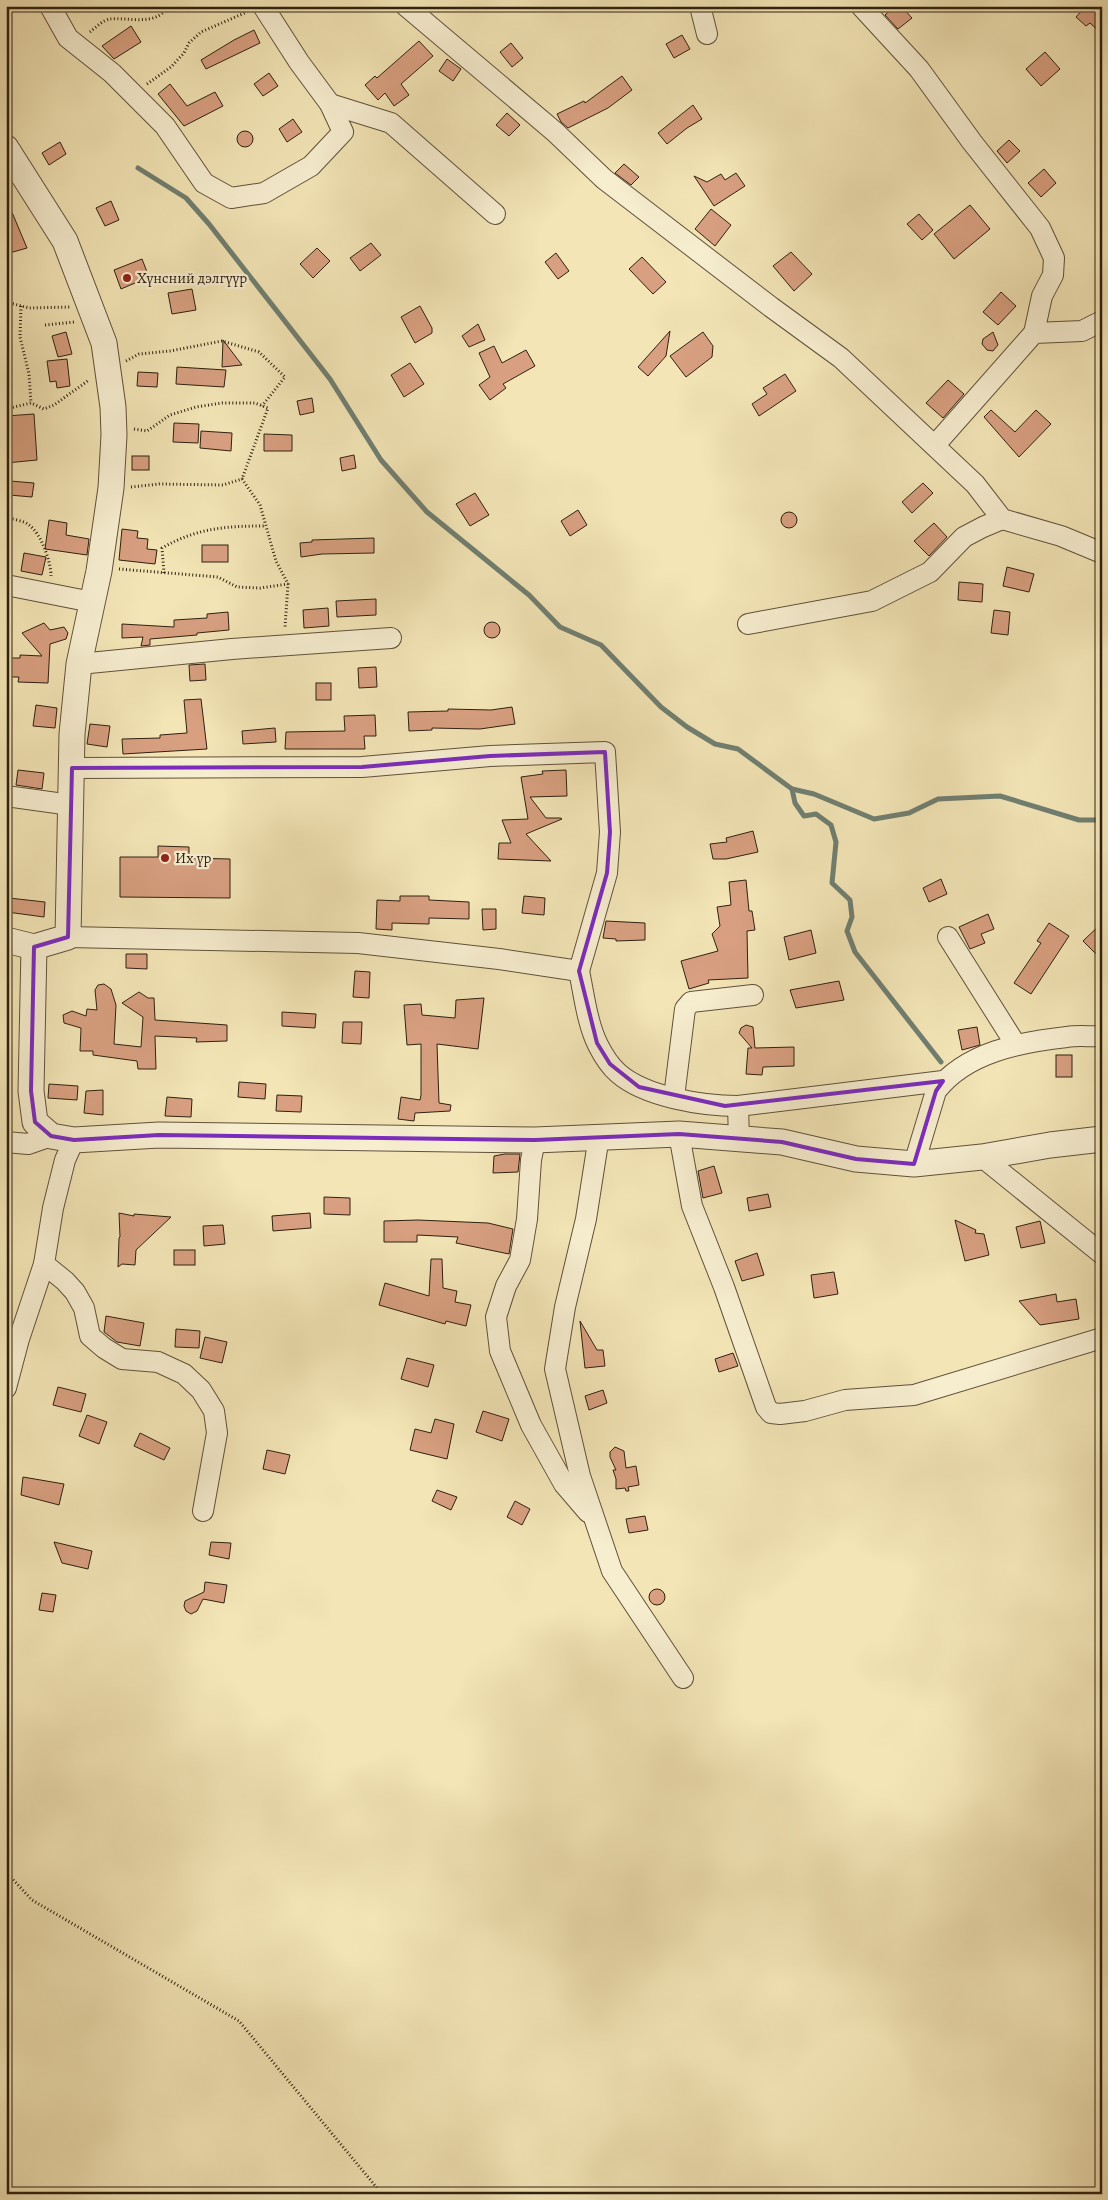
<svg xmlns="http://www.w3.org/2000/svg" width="1108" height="2200" viewBox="0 0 1108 2200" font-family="Alegreya,serif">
  <rect width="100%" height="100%" fill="#f3e5b6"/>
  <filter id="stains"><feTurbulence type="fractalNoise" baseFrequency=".004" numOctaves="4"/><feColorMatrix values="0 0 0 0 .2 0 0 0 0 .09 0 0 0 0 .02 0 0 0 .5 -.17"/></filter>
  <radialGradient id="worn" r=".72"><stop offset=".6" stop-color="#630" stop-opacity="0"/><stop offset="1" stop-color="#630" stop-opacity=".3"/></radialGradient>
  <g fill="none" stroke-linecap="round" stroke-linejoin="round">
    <!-- stream -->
    <g stroke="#707f71" stroke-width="5">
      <polyline points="138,168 186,198 209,224 330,379 381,460 427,512 529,595 560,627 601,645 661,707 687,727 715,744 738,749 792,789 814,794 874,819 909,813 938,799 1000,796 1079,820 1102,820"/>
      <polyline points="792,789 795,803 804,816 816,814 831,825 836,842 832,883 850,900 852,917 847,931 855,952 941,1062"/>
    </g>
  </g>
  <!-- building -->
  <g fill="#d8a081" stroke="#2f2010">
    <polygon points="895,6 901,6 912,18 898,29 885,15"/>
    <polygon points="1086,6 1102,6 1102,34 1090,23 1086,26 1076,17"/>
    <polygon points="131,26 141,42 114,59 102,46"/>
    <polygon points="254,30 260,43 206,69 201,60 234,40"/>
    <polygon points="682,35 690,49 674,58 666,44"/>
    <polygon points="419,41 433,56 401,84 409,95 394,106 385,93 378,100 365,85 375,76 377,78"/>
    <polygon points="511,43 523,58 512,67 500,52"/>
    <polygon points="1045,52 1060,69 1041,86 1026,69"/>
    <polygon points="447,59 461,69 453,81 439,71"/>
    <polygon points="269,73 278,86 263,96 254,84"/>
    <polygon points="622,76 632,90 608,108 568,128 561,122 557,114 584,101 585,103"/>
    <polygon points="170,84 187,106 215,92 223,106 184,126 158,94"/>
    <polygon points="693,105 702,119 687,128 667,144 658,133"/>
    <polygon points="507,113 520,125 509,136 496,125"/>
    <polygon points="293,119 302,132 287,142 279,129"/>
    <circle cx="245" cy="139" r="8"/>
    <polygon points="1009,140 1020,151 1007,163 997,151"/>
    <polygon points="60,142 66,154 49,165 42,153"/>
    <polygon points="624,164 639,177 631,185 615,173"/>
    <polygon points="1044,169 1056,183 1041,197 1028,183"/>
    <polygon points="736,173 745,186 714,206 694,176 707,182 721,174 725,180"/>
    <polygon points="6,198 27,248 6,254"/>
    <polygon points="111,201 119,220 105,226 96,208"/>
    <polygon points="970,205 990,229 954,259 934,234"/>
    <polygon points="711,209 731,225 715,246 695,229"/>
    <polygon points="919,214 933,230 922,240 907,224"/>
    <polygon points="371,243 381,255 360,271 350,258"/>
    <polygon points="317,248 330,261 313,278 300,264"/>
    <polygon points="791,252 812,274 794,291 773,266"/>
    <polygon points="556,253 569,271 558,279 545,262"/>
    <polygon points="642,257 666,282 653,294 629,269"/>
    <polygon points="142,259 149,277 121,289 114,270"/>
    <polygon points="192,289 196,310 172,314 168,293"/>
    <polygon points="1001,292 1016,306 998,325 983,312"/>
    <polygon points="420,306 432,328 432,333 415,343 401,317"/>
    <polygon points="478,324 485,340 469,347 462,336"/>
    <polygon points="670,331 666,356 648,376 638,367"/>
    <polygon points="66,332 72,354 58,357 52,336"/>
    <polygon points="703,332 713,346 712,357 686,377 670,356"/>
    <polygon points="993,332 998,345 993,351 987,350 982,344 983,339"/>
    <polygon points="223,340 242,365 222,367"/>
    <polygon points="494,346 502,363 526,350 535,366 503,384 506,388 490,400 479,385 490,377 479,353"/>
    <polygon points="67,359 70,386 57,388 56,381 50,382 47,361"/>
    <polygon points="410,363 424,384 404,397 391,375"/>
    <polygon points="177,367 226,370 224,387 176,384"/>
    <polygon points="138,372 158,373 157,387 137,386"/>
    <polygon points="785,374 796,391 759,416 752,404 767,394 763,388"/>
    <polygon points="948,380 964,394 943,418 926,403"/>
    <polygon points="312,398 314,412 300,415 297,401"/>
    <polygon points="991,410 1015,432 1036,410 1051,424 1019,457 984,417"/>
    <polygon points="34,414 37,460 6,463 6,416"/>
    <polygon points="174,423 199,424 198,443 173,442"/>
    <polygon points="201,431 232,433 231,451 200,448"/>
    <polygon points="264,434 292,435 292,451 264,451"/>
    <polygon points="354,455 356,468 342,471 340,458"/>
    <rect x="132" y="456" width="17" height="14"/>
    <polygon points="10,481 34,483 32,497 9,495"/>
    <polygon points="923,483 933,493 912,513 902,502"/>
    <polygon points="475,493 489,515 470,526 456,504"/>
    <polygon points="578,510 587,525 570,536 561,521"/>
    <circle cx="789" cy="520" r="8"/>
    <polygon points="49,520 67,523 66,535 89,539 87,555 45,549"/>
    <polygon points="934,523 947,537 929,556 914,541"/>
    <polygon points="122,529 138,531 137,538 148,539 147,549 157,550 155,564 119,560"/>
    <polygon points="374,538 374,553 322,554 301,557 300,543 312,542 312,540"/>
    <rect x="202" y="545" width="26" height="17"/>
    <polygon points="24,553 46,557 42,575 21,571"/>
    <polygon points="1007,567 1034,574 1029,592 1003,586"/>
    <polygon points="959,582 983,584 982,602 958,600"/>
    <polygon points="376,599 376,615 337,617 336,601"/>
    <polygon points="328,608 329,626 304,628 303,610"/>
    <polygon points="994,610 1010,612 1008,635 991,633"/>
    <polygon points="228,612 229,630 197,633 197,635 150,639 150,645 141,646 143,637 122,638 122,624 174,627 174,620 207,618 207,614"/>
    <circle cx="492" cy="630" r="8"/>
    <polygon points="44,623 50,630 64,627 68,633 66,639 50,644 48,683 18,682 19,677 6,677 6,658 20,658 20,655 42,656 22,633"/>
    <polygon points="205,664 206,680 190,681 189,665"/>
    <polygon points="376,667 377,687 359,688 358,668"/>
    <rect x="316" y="683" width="15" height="17"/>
    <polygon points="201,699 207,749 123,754 122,739 160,738 160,735 187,733 184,700"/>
    <polygon points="36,705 57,708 55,728 33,726"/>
    <polygon points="512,707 515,724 480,729 432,728 432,730 409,731 408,712 448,711 448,709 491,710"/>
    <polygon points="375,715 376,736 364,736 365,749 285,749 286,732 345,731 344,716"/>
    <polygon points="90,724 110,726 107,747 87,744"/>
    <polygon points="275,728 276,742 243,744 242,731"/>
    <polygon points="18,770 44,773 42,789 16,785"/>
    <polygon points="566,770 567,796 530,797 546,818 561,818 562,819 526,834 551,861 498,859 499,843 511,843 502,820 528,819 521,777 543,774 542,771"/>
    <polygon points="753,831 758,852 726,859 713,859 710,844 727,842 726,838"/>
    <polygon points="158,846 189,847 189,858 230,859 230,898 120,897 120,857 158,857"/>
    <polygon points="941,879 947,894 929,902 923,888"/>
    <polygon points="746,880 749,911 752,911 755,930 747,931 748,978 708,980 709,983 689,989 681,961 718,951 712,934 720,926 717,907 731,905 729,882"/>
    <polygon points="400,896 429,896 429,900 469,902 469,919 429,918 429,924 392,923 392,930 376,929 377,900 400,901"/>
    <polygon points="524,896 545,898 544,915 522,913"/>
    <polygon points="9,898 45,902 44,917 7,912"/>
    <polygon points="482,909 496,909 496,929 483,930"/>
    <polygon points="988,914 994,929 981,934 985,943 970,949 959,927"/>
    <polygon points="606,921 645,923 645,940 616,941 616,939 603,938"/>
    <polygon points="1049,923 1069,936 1031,994 1014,983 1041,943 1037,941"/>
    <polygon points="1102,923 1102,960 1083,941"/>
    <polygon points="811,930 816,953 789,960 784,937"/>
    <polygon points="126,954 147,954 147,969 126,968"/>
    <polygon points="355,971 370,972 369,998 353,997"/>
    <polygon points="839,981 844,1000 796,1008 790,990"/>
    <polygon points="104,984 111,989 116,1005 114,1044 141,1047 143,1017 122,1003 139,992 148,998 154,998 155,1020 227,1025 227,1041 196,1042 197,1038 155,1036 156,1069 138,1069 137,1061 93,1055 93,1051 80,1051 81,1028 64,1023 63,1015 72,1011 86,1016 87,1009 97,1010 95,990 98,985"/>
    <polygon points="484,998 478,1049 437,1044 439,1103 451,1105 450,1111 415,1113 414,1121 398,1119 401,1097 420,1100 421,1095 421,1044 407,1045 404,1005 421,1004 422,1015 455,1018 456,1000"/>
    <polygon points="282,1012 316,1014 315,1028 282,1026"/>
    <polygon points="343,1022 362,1022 361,1044 342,1043"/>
    <polygon points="746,1025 753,1027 755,1048 794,1047 794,1066 763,1067 762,1075 746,1074 748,1048 752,1048 739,1033 741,1028"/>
    <polygon points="977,1027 980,1045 962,1050 958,1030"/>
    <rect x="1056" y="1055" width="16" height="22"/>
    <polygon points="239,1082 266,1084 265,1099 238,1097"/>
    <polygon points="49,1084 78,1086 77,1100 48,1098"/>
    <polygon points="103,1090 103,1115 84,1113 86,1091"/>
    <polygon points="277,1095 302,1096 301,1112 276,1111"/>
    <polygon points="167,1097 192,1099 191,1117 165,1116"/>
    <polygon points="505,1154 520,1154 518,1172 493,1173 494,1156"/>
    <polygon points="714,1166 722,1193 703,1198 698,1171"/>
    <polygon points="768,1194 771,1207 749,1211 747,1198"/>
    <polygon points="324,1197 350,1198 350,1215 324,1214"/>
    <polygon points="119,1213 134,1216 134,1214 171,1217 136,1250 135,1265 122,1264 118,1267 119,1238 120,1237"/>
    <polygon points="310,1213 311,1228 273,1231 272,1216"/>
    <polygon points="418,1220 488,1223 513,1229 509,1254 456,1243 458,1237 417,1235 417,1242 384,1242 384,1221"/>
    <polygon points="955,1220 976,1230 975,1233 984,1234 989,1255 965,1261"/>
    <polygon points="1040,1221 1045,1243 1021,1248 1016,1227"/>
    <polygon points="223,1225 225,1244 204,1246 203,1226"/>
    <rect x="174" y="1250" width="21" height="15"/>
    <polygon points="757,1253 764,1275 742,1281 735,1261"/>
    <polygon points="431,1259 442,1259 443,1288 457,1291 455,1302 471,1305 466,1326 446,1321 445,1324 379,1305 385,1283 429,1296"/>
    <polygon points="834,1272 838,1294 814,1298 811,1275"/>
    <polygon points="1056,1294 1057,1302 1076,1299 1079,1319 1040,1325 1019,1301"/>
    <polygon points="106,1316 144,1323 140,1346 117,1342 104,1332"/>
    <polygon points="580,1321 597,1350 603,1350 605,1366 585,1368"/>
    <polygon points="176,1329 200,1331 199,1348 175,1347"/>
    <polygon points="205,1337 227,1342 222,1363 200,1358"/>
    <polygon points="733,1353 738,1366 719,1372 715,1359"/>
    <polygon points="407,1358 434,1365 428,1387 401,1379"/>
    <polygon points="58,1387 86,1394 81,1412 53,1405"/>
    <polygon points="603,1390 607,1403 589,1410 585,1396"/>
    <polygon points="483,1411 509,1419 502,1441 476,1432"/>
    <polygon points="87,1415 107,1422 99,1444 79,1436"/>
    <polygon points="435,1419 454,1424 447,1459 410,1450 415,1429 431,1433"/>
    <polygon points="140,1433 170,1448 164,1460 134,1446"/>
    <polygon points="615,1447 624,1451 626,1468 636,1466 639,1485 628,1487 629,1491 626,1491 625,1488 616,1489 616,1479 613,1470 616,1470 610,1457 610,1452"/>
    <polygon points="267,1450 290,1455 285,1474 263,1469"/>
    <polygon points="23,1477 64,1484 59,1505 21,1495"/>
    <polygon points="437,1490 457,1497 451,1510 432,1501"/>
    <polygon points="515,1501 530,1509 522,1525 507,1517"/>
    <polygon points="645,1516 648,1530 629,1533 626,1519"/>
    <polygon points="54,1542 92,1551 88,1569 62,1563"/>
    <polygon points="211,1542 231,1543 229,1559 209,1555"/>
    <polygon points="205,1582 227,1585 224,1603 203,1599 197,1611 191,1614 186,1611 184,1606 185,1601 204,1592"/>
    <circle cx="657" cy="1597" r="8"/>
    <polygon points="42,1593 56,1595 53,1612 39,1610"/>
  </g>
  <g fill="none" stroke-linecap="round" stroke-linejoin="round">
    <defs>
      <g id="minor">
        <polyline points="50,6 68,38 112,73 165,126 204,183 231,198 264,193 311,166 343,132 330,104 299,62 263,6"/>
        <polyline points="406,6 555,132 604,179 771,307 841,358 975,484 1002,519 1061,536 1102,553"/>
        <polyline points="700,6 707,34"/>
        <polyline points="861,6 919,69 972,142 1040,228 1054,258 1053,275 1042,296 1034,333"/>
        <polyline points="330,104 391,123 495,214"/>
        <polyline points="935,445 1034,333 1082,331 1102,321"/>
        <polyline points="6,585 92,602"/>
        <polyline points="748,624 872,601 930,572 964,537 983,527 1002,519"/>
        <polyline points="79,664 232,649 391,638"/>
        <polyline points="6,796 71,805"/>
        <polyline points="68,937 358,943 499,959 579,971 607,873 610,832 605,752 490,756 362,767 72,768"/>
        <polyline points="948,937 1016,1045"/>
        <path d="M579,971c5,23 8,52 19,74 5,10 12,21 20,28 27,24 85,33 120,33l205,-25"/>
        <polyline points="674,1097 685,1009 691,1002 753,995"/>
        <polyline points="738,1106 739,1139"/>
        <polyline points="679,1134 692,1206 724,1287 766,1407 771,1413 780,1414 805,1411 845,1400 914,1395 1102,1338"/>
        <polyline points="599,1136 586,1219 565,1307 555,1369 580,1476 612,1571 683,1678"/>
        <polyline points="535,1140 531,1160 527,1219 520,1260 506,1286 496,1317 500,1351 531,1425 564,1484 588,1512"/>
        <polyline points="6,1142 28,1144 51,1136"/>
        <polyline points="982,1157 1102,1254"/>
        <path d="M914,1164l22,-73c30,-39 85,-49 131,-54 12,-2 23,0 35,-1"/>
        <polyline points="44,1264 65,1281 75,1292 84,1308 90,1336 104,1348 122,1359 158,1362 184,1374 201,1390 214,1411 217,1433 203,1511"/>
        <polyline points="6,1388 19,1339 44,1264 53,1208 65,1160 74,1140"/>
      </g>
      <g id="tertiary">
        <polyline points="6,148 65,241 104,343 113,407 114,435 111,488 99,571 79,664 72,734 68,937 34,947 6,940"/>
        <polyline points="34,947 31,1091 35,1122 51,1136 74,1140 159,1135 535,1140 679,1134 782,1142 856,1159 914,1164 982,1157 1050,1145 1102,1139"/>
      </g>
    </defs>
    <!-- minor casing -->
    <use href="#minor" stroke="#60513a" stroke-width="22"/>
    <!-- tertiary casing -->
    <use href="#tertiary" stroke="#60513a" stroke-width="27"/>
    <!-- path -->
    <g stroke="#2f2010" stroke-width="3" stroke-dasharray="1 2.5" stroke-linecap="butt">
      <path d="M90,32c5,-4 13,-12 20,-13 18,-2 47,8 58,-13"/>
      <polyline points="147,84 171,67 184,53 189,43 201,32 247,12"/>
      <polyline points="6,302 29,308 70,307"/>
      <polyline points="21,306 20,337 29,374 31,403"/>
      <polyline points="45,325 75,322"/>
      <polyline points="126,361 139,354 170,351 222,341 259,352 285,377 262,406"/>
      <polyline points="6,409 31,403 44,409 54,405 89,380"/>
      <polyline points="134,429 147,431 170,415 196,407 222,403 255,403 268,408 242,479"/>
      <polyline points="131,487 159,484 223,485 242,479 260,505 276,561 288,584 285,627"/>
      <path d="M6,517c7,3 17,3 23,8 12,8 22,37 22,51"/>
      <polyline points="119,569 218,577 237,587 260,588 288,584"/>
      <path d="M164,573l-2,-25c35,-20 64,-22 103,-22"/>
      <polyline points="6,1872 32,1900 239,2021 382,2194"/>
    </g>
    <!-- minor -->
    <use href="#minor" stroke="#f7eed0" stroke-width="20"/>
    <!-- tertiary -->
    <use href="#tertiary" stroke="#f7eed0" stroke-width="25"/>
  </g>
  <!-- marked area -->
  <path fill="none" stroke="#7b2cbf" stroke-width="4" stroke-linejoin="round" d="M605,752l5,80 -3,41 -28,98 18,72 13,21 29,23 86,19 218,-25 -7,10 -22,73 -58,-5 -74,-17 -103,-8 -144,6 -376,-5 -85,5 -23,-4 -16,-14 -4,-31 3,-144 34,-10 4,-169 290,-1 128,-11z"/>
  <!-- markers -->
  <g fill="#8f2418" stroke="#f7eed0" stroke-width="2">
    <circle cx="127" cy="278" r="5"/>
    <circle cx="165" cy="858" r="5"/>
  </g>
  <g text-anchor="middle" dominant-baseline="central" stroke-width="4.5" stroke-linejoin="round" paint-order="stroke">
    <!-- poi labels -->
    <g font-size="15" fill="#2f2010" stroke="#f7eed0" text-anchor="start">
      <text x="137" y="278">Хүнсний дэлгүүр</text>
      <text x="175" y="858">Их үр</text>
    </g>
  </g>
  <!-- margin -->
  <rect width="1108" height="2200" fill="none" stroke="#f3e5b6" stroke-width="25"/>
  <rect x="8" y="8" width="1093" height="2185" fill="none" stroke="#2f2010" stroke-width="2.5"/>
  <rect x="12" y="12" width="1083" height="2175" fill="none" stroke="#2f2010"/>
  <rect width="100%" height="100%" filter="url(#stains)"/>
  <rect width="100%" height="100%" fill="url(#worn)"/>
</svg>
